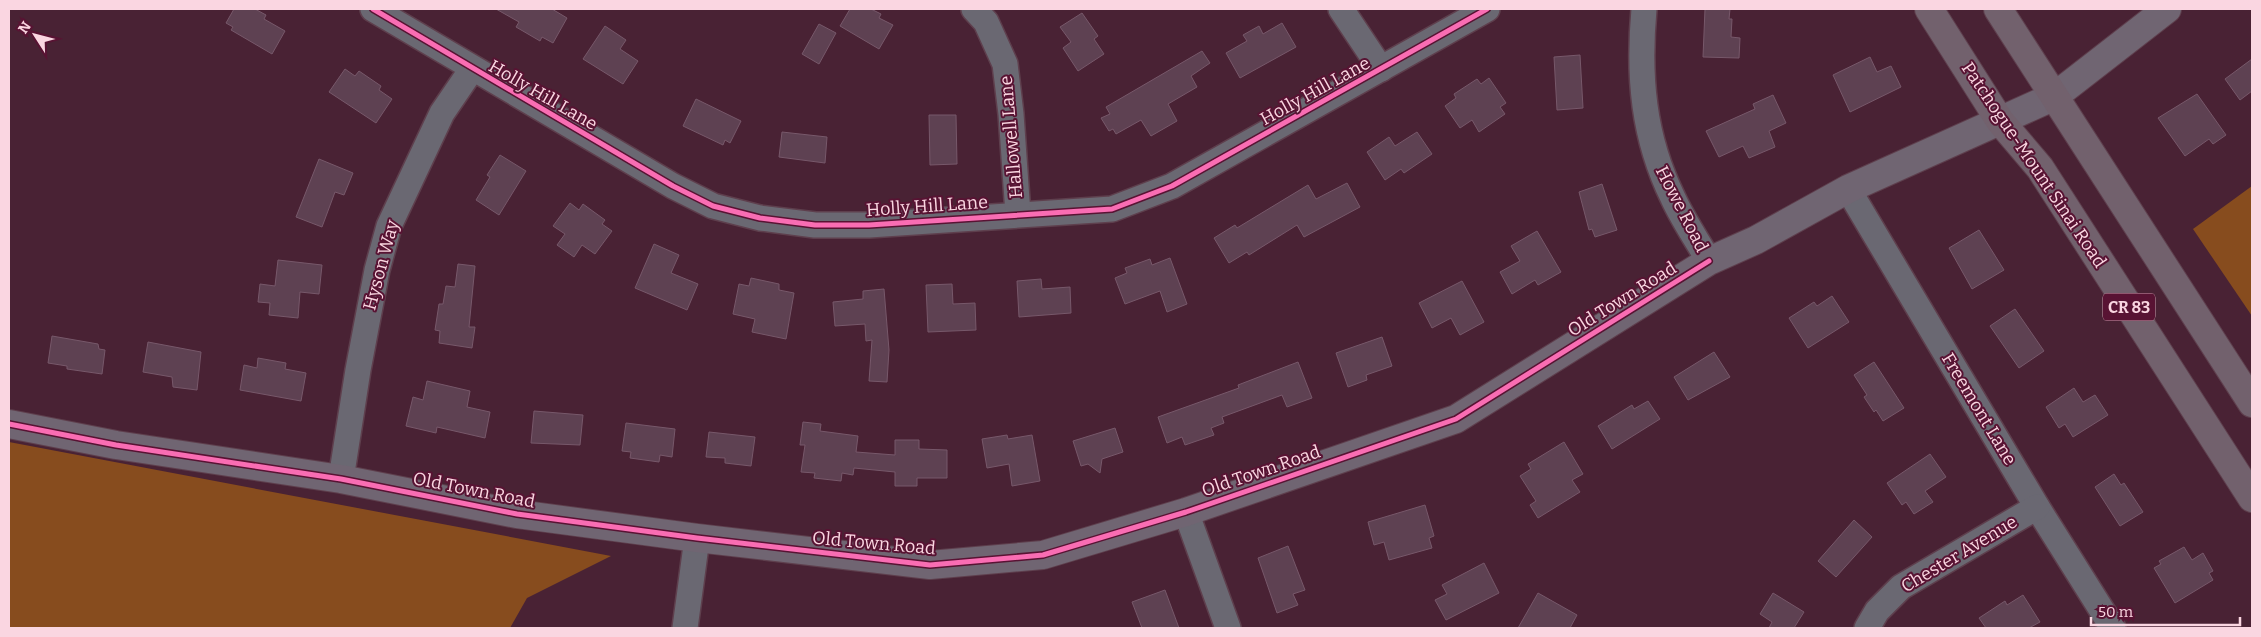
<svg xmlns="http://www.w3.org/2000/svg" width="2261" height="637" viewBox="0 0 2261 637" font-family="Bitter,serif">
  <rect width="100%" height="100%" fill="#492234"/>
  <!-- forest -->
  <g fill="#874c1e">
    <polygon points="2252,186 2252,316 2193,229"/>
    <polygon points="9,442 611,556 527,598 510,628 9,628"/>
  </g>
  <!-- building -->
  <g fill="#5e4152" stroke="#77586a">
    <polygon points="234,9 255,9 266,15 264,19 285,31 272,54 231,30 233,27 226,23"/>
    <polygon points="496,9 552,9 567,18 553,43 542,37 540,41 516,27 519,22"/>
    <polygon points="850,9 871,9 881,14 879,18 893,25 879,49 840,26"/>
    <polygon points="1705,9 1730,9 1729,19 1732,19 1731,37 1740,38 1739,58 1703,57"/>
    <polygon points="1082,13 1098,36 1094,39 1104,54 1078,71 1063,48 1071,42 1060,27"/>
    <polygon points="1282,23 1296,47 1240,78 1226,53 1247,41 1243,35 1259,26 1263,34"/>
    <polygon points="819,24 836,33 819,64 802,54"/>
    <polygon points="605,26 626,40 620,49 638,61 623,84 583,59"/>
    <polygon points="1202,51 1210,63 1191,76 1197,87 1168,104 1177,121 1151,136 1141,120 1116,134 1113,129 1109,131 1101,118 1110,114 1106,107"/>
    <polygon points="1580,55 1583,108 1557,110 1554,57"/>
    <polygon points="1870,57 1877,72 1891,66 1901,87 1850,112 1833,75"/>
    <polygon points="2252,59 2252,91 2240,100 2225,79"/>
    <polygon points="345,69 355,76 359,71 381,86 379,90 392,99 376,123 329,92"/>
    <polygon points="1489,78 1506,103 1500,107 1505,114 1479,132 1472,120 1460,128 1445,106 1456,98 1454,94 1477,79 1481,84"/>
    <polygon points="2197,94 2226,135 2213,144 2209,139 2185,156 2158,118"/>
    <polygon points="1773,95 1786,123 1769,131 1775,147 1749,158 1743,146 1719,157 1706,131 1755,109 1753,104"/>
    <polygon points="696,99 741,121 730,143 725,140 723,145 683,126"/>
    <polygon points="929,115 956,115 957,164 930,165"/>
    <polygon points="782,132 827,137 825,163 779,157"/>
    <polygon points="1417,132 1432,154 1404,173 1401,169 1385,180 1367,152 1389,137 1395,146"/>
    <polygon points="500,155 526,171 499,215 476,200 490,177 487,175"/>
    <polygon points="319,159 353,173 344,195 335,192 322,227 296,217"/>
    <polygon points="1347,183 1360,207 1304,237 1297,225 1249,255 1247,252 1229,263 1214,238 1235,225 1237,228 1308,185 1316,199"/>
    <polygon points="1602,184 1617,230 1595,237 1592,229 1589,230 1579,192"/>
    <polygon points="570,203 579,210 583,204 605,220 602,224 612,231 595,254 582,245 574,257 557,245 565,234 553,226"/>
    <polygon points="1979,230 2004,270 1972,289 1949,248"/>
    <polygon points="1537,231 1561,272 1538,285 1535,280 1512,294 1500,272 1520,261 1511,246"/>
    <polygon points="654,244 679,255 671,273 698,284 687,310 635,288"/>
    <polygon points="1170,258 1187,304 1167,312 1160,291 1125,304 1115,278 1127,273 1125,268 1150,259 1152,265"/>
    <polygon points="278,260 322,265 319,294 300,292 298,318 269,315 270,303 258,302 260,284 275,286"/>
    <polygon points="458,264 475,266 469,327 475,327 472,348 439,343 440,331 435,330 439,304 443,304 446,286 455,287"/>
    <polygon points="751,278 779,284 779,290 794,293 786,339 752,332 755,319 733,314 739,284 749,286"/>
    <polygon points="1041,279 1042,289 1070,287 1071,313 1019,317 1017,281"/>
    <polygon points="1462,281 1484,322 1460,335 1451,318 1432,328 1419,303"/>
    <polygon points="952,284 953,304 975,303 976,330 928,332 926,285"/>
    <polygon points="884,289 889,350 887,382 869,381 872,340 866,341 865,324 835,326 833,302 863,299 863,291"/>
    <polygon points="1832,296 1849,322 1808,348 1789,318 1814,302 1817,306"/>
    <polygon points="2015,309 2044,351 2019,368 1990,326"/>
    <polygon points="52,336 98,344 99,349 105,350 102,374 67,369 67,366 48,363"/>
    <polygon points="1382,337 1392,366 1366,375 1367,380 1348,387 1336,353"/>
    <polygon points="148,342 201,352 197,390 173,387 172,377 143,372"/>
    <polygon points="1714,352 1730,377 1688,400 1674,377"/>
    <polygon points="258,358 286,363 285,369 306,373 301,401 240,390 244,365 257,368"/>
    <polygon points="1298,362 1312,398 1287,407 1282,395 1222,417 1224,423 1211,428 1214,435 1185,445 1182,437 1167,443 1158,417 1239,388 1238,385"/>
    <polygon points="1874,362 1904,408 1883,421 1876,410 1874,412 1864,397 1867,395 1854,375"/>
    <polygon points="427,381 470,391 467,407 490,412 485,438 437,427 436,433 406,426 413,397 423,400"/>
    <polygon points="2074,388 2083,402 2095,395 2108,415 2073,437 2065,424 2059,428 2046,407"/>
    <polygon points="1648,401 1660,419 1612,449 1598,426 1632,405 1634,409"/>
    <polygon points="534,411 583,415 580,445 531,443"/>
    <polygon points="803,422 821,424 820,431 858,436 856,452 895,455 895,440 919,440 919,449 947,450 947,478 917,478 917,486 895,486 895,472 854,468 853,475 842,473 841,481 814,478 815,473 801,472 805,445 800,445"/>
    <polygon points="626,423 675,429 672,457 660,455 659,462 630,458 631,452 622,451"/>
    <polygon points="1115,428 1123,452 1102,459 1100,473 1088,464 1081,466 1073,441"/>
    <polygon points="709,432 755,437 751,466 725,463 725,458 706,457"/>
    <polygon points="1007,435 1008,439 1032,435 1040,481 1012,486 1009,464 987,468 982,439"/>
    <polygon points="1564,442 1583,474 1572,480 1580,492 1538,518 1530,505 1536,501 1520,476 1531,469 1528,464"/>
    <polygon points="1930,454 1946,477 1925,491 1933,502 1914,514 1906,502 1902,505 1887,483"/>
    <polygon points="2114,474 2121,485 2124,483 2143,512 2120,526 2095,487"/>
    <polygon points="1425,505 1434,536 1429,538 1432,548 1389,560 1384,542 1374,545 1368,522"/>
    <polygon points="1854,520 1872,537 1836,577 1818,561"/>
    <polygon points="1288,546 1305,590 1293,594 1298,605 1277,613 1258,558"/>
    <polygon points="2184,547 2192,560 2203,553 2213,571 2209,573 2213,580 2175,603 2154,568 2161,564 2159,561"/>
    <polygon points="1484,563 1499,593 1446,620 1435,600 1447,594 1442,585"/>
    <polygon points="1165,590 1179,628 1142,628 1132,602"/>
    <polygon points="1538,593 1577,615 1570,628 1518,628"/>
    <polygon points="1773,593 1804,612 1794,628 1769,628 1772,622 1760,614"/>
    <polygon points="2023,595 2040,622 2029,628 1986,628 1979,618 2005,601 2007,605"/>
  </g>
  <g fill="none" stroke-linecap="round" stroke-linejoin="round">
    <defs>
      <g id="minor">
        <polyline points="373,9 673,186 713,206 760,218 815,225 869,225 1112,209 1172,186 1487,9"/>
        <polyline points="974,9 986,22 1005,64 1011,114 1018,214"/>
        <polyline points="1341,9 1381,69"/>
        <path d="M1644,9c-6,67 -1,128 29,189 10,22 24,42 36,63"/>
        <polyline points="1848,189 2037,507 2113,628"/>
        <polyline points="341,479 358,370 377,270 389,226 442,113 472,69"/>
        <polyline points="1186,512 1228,628"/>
        <polyline points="685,628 697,538"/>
        <polyline points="1867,628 1877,611 1901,587 2037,507"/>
      </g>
      <polyline id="major" points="9,424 116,445 341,479 517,514 697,538 930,565 1043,555 1186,512 1456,419 1709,261 1756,240 1848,189 2055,96 2167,9"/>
      <g id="highway">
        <polyline points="1929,9 2000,121 2040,168 2252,498"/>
        <polyline points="1998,9 2252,403"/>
      </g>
    </defs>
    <!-- minor casing -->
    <use href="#minor" stroke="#5e3f4d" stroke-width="28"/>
    <!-- major casing -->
    <use href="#major" stroke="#5e3f4d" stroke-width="30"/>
    <!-- highway casing -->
    <use href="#highway" stroke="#5e3f4d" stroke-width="30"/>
    <!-- minor -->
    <use href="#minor" stroke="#6a6872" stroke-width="25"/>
    <!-- major -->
    <use href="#major" stroke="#706572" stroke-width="28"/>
    <!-- highway -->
    <use href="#highway" stroke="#72616d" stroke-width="28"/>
    <defs>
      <g id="cycleway">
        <polyline points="373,9 673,186 713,206 760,218 815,225 869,225 1112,209 1172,186 1487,9"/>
        <polyline points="9,424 116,445 341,479 517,514 697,538 930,565 1043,555 1186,512 1456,419 1709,261"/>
      </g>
    </defs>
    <!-- cycleway casing -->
    <use href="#cycleway" stroke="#581333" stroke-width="8"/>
    <!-- cycleway -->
    <use href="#cycleway" stroke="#f96db3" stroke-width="5"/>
  </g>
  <g text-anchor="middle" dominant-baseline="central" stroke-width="4" stroke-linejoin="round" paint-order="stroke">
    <!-- shield labels -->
    <rect fill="#581333" stroke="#c99cad" stroke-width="1" x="2103" y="293.5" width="52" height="27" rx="4"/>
    <g font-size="16" font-weight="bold" fill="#fad6e1">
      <text x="2129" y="307">CR 83</text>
    </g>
    <!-- street labels -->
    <g font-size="18" fill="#fad6e1" stroke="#581333">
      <text transform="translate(1315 91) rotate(-29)">Holly Hill Lane</text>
      <text transform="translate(543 95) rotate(30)">Holly Hill Lane</text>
      <text transform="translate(1011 137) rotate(-95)">Hallowell Lane</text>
      <text transform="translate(2034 165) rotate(56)">Patchogue-Mount Sinai Road</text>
      <text transform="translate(927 206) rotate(-4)">Holly Hill Lane</text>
      <text transform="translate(1682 209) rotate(63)">Howe Road</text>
      <text transform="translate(381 265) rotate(-75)">Hyson Way</text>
      <text transform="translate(1622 299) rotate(-32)">Old Town Road</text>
      <text transform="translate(1979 409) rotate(59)">Freemont Lane</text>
      <text transform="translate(1261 471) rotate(-19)">Old Town Road</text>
      <text transform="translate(474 490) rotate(11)">Old Town Road</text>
      <text transform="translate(874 543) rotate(5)">Old Town Road</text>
      <text transform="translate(1959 554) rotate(-31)">Chester Avenue</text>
    </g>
  </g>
  <!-- border -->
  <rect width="2261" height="637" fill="none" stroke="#fad6e1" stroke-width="20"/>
  <!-- north arrow -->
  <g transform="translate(35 35) rotate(306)" stroke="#581333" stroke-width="4" paint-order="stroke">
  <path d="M0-4L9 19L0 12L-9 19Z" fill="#fad6e1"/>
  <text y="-8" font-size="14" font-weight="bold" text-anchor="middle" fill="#fad6e1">N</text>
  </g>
  <!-- scale -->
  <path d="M2091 617v8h149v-8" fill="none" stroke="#fad6e1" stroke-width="2.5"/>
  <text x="2098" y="617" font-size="15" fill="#fad6e1" stroke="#581333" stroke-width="4" paint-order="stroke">50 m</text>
</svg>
